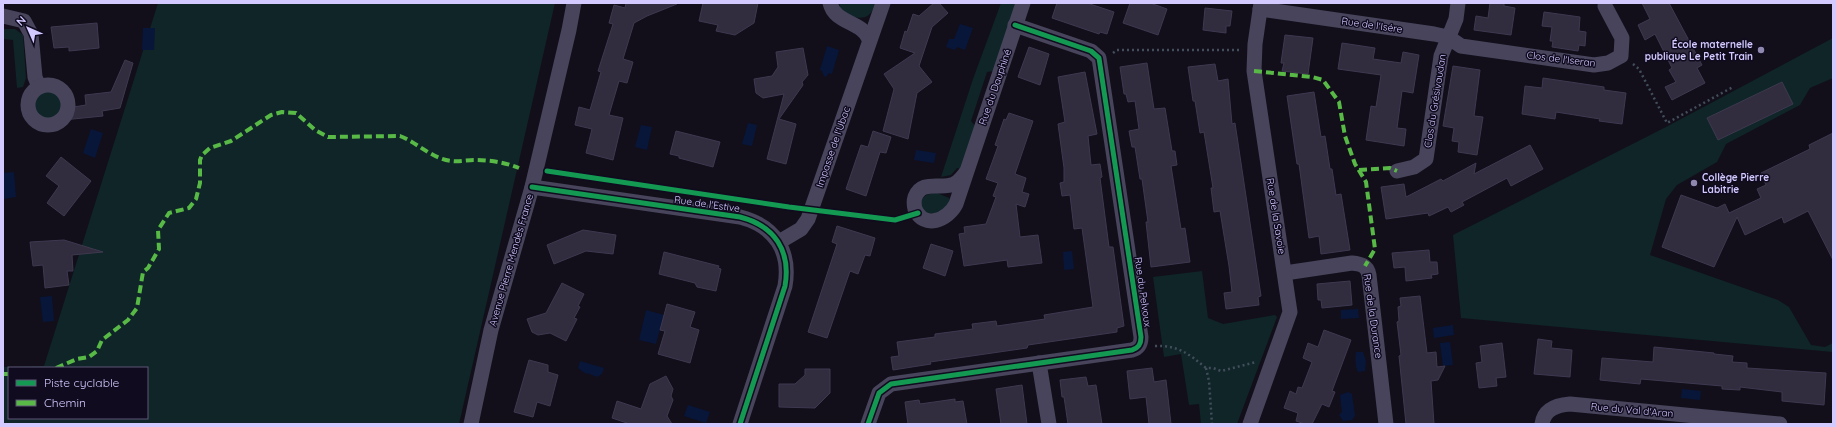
<svg xmlns="http://www.w3.org/2000/svg" width="1836" height="427" viewBox="0 0 1836 427" font-family="Quicksand,sans-serif">
  <rect width="100%" height="100%" fill="#120f1a"/>
  <!-- green -->
  <g fill="#0f2527" fill-rule="evenodd">
    <path d="M158,3h397l-96,421h-456v-57l41,-1zM9,368h138v50h-138z"/>
    <path d="M839,3h37c-7,19 -17,17 -34,9z"/>
    <polygon points="1001,3 1017,3 994,71 987,72 971,121 975,126 961,169 957,168 951,175 941,177 973,79"/>
    <polygon points="3,29 15,29 23,35 26,78 23,87 17,88 13,40 3,39"/>
    <polygon points="1833,38 1833,78 1810,88 1800,105 1726,144 1717,162 1677,185 1666,199 1650,255 1778,300 1789,307 1811,345 1825,347 1833,343 1833,352 1461,318 1453,235 1666,127"/>
    <circle cx="48" cy="106" r="15"/>
    <path d="M937,193l12,5 1,3 -4,7 -9,6 -13,-1 -4,-10c4,-9 8,-9 17,-10z"/>
    <polygon points="1202,271 1208,318 1223,324 1275,315 1277,317 1237,424 1201,424 1199,404 1189,405 1181,354 1164,357 1153,277"/>
  </g>
  <!-- water -->
  <g fill="#08163a">
    <polygon points="960,24 973,28 965,50 957,47 955,50 946,47 949,39 954,39"/>
    <polygon points="143,28 155,28 154,50 142,50"/>
    <polygon points="827,46 839,50 832,74 829,73 826,77 824,76 822,71 820,70"/>
    <polygon points="748,123 757,125 752,146 742,144"/>
    <polygon points="641,125 652,127 647,150 635,147"/>
    <polygon points="91,129 103,133 95,158 83,153"/>
    <polygon points="916,150 936,153 934,163 914,160"/>
    <polygon points="14,172 16,197 3,199 3,173"/>
    <polygon points="1072,251 1074,269 1064,270 1063,252"/>
    <polygon points="52,296 54,321 43,322 40,297"/>
    <polygon points="1358,309 1359,318 1341,319 1341,310"/>
    <polygon points="646,310 664,315 656,344 639,340"/>
    <polygon points="1453,325 1454,335 1434,338 1433,328"/>
    <polygon points="1450,342 1453,365 1443,366 1440,343"/>
    <path d="M1356,352h7l3,9 -1,10 -7,1c-3,-6 -3,-13 -2,-20z"/>
    <polygon points="580,361 604,368 602,374 597,377 587,373 586,374 578,368"/>
    <polygon points="1682,389 1701,391 1700,400 1681,398"/>
    <polygon points="1348,392 1352,394 1355,416 1352,420 1343,421 1339,415 1342,412 1340,395"/>
    <polygon points="688,405 710,412 706,423 684,416"/>
  </g>
  <!-- building -->
  <g fill="#312c3e" stroke="#3e3950">
    <polygon points="626,3 677,3 677,4 647,16 634,23 623,59 633,62 627,83 619,81 609,115 623,118 613,160 586,153 592,129 575,125 579,107 590,110 601,72 598,71 613,24 609,23 614,5 625,8"/>
    <polygon points="703,3 758,3 754,23 735,35 716,31 718,25 699,21"/>
    <polygon points="934,3 939,3 948,13 932,27 919,66 932,82 917,93 908,139 883,131 894,89 884,74 915,53 900,48 905,31 907,32 913,14 919,16"/>
    <polygon points="1057,3 1087,3 1114,12 1107,34 1100,32 1099,34 1052,18"/>
    <polygon points="1130,3 1150,3 1167,9 1158,35 1123,23"/>
    <polygon points="1490,3 1504,3 1504,6 1515,8 1511,35 1474,30 1476,16 1488,18"/>
    <polygon points="1642,3 1669,3 1702,65 1697,68 1705,83 1672,100 1665,87 1676,82 1669,70 1672,68 1655,34 1645,40 1638,25 1650,19"/>
    <polygon points="1205,8 1232,11 1230,26 1226,26 1226,33 1203,30"/>
    <polygon points="1544,12 1580,17 1579,31 1586,32 1585,46 1579,45 1578,51 1552,47 1553,41 1550,41 1552,27 1542,26"/>
    <polygon points="97,23 99,48 69,51 69,47 54,48 51,27"/>
    <polygon points="1285,35 1313,38 1308,74 1282,71 1284,63 1281,63"/>
    <polygon points="1342,43 1375,48 1373,59 1401,63 1403,52 1419,55 1413,93 1402,91 1397,128 1406,129 1404,146 1366,140 1371,106 1376,107 1381,75 1338,69"/>
    <polygon points="1029,47 1049,54 1040,85 1018,77"/>
    <polygon points="803,48 808,75 802,82 803,85 779,119 796,124 786,164 767,159 784,94 763,98 756,93 754,79 772,76 778,67 776,52"/>
    <polygon points="125,60 133,63 120,108 102,111 103,116 63,120 61,109 86,105 85,95 111,92"/>
    <polygon points="1147,63 1154,109 1165,108 1172,151 1175,151 1177,165 1171,166 1181,229 1185,228 1190,262 1151,267 1146,222 1148,222 1142,179 1140,179 1135,147 1132,147 1129,131 1139,129 1135,101 1128,102 1126,94 1124,94 1120,67"/>
    <polygon points="1215,64 1218,81 1228,79 1232,124 1235,123 1261,296 1258,297 1259,305 1226,309 1224,293 1232,292 1229,266 1220,211 1214,212 1211,188 1213,188 1204,132 1200,133 1195,101 1193,101 1188,67"/>
    <polygon points="1453,66 1480,70 1474,116 1483,117 1477,155 1458,152 1459,142 1452,141 1454,128 1443,126"/>
    <polygon points="1085,72 1097,134 1088,136 1091,165 1100,164 1102,177 1100,178 1109,247 1113,247 1124,326 1117,328 1117,332 1028,345 1027,348 930,362 931,364 893,370 891,357 899,356 897,342 935,337 935,334 973,329 972,324 996,321 997,326 1045,319 1044,315 1093,307 1082,228 1074,229 1070,195 1062,196 1060,183 1064,182 1064,168 1058,124 1065,122 1058,77"/>
    <polygon points="1543,78 1604,87 1604,90 1626,93 1622,124 1599,121 1600,119 1556,112 1555,119 1522,114 1525,86 1542,88"/>
    <polygon points="1782,82 1793,104 1718,140 1707,118"/>
    <polygon points="1314,92 1321,137 1325,136 1330,169 1332,169 1336,195 1341,194 1350,250 1321,254 1319,236 1309,238 1299,164 1297,164 1287,96"/>
    <polygon points="1009,113 1033,121 1015,174 1026,178 1022,192 1029,194 1025,207 1016,204 1020,237 1038,235 1042,263 1008,267 1007,260 964,266 959,234 965,233 964,227 986,224 996,197 993,196 998,183 986,179 998,146 995,145 1004,119 1006,120"/>
    <polygon points="676,131 720,142 713,167 679,158 679,156 670,154"/>
    <polygon points="873,131 891,137 886,153 880,152 866,196 846,189 861,145 868,147"/>
    <polygon points="1833,133 1833,260 1808,211 1784,223 1782,217 1745,235 1737,217 1714,267 1662,247 1681,195 1717,208 1725,204 1729,213 1761,198 1757,189 1766,185 1761,173 1810,149 1809,145"/>
    <polygon points="1530,145 1543,169 1511,186 1507,178 1462,202 1464,205 1451,212 1448,207 1429,216 1428,213 1386,219 1381,187 1404,184 1406,197 1441,179 1443,181 1476,163 1474,174"/>
    <polygon points="61,157 91,181 64,216 47,203 59,186 46,176"/>
    <polygon points="837,226 875,238 870,256 865,255 858,274 850,271 827,338 808,332 837,244 832,242"/>
    <polygon points="583,230 616,235 613,254 586,251 554,264 547,245"/>
    <polygon points="64,240 103,252 72,255 73,271 67,271 69,285 45,288 43,265 33,266 30,242"/>
    <polygon points="931,244 953,251 945,276 923,268"/>
    <polygon points="1429,250 1430,262 1437,262 1438,274 1431,275 1432,278 1406,281 1405,267 1394,268 1392,253"/>
    <polygon points="664,252 719,266 718,268 721,269 716,291 697,287 695,283 659,274"/>
    <polygon points="1350,281 1352,305 1322,308 1321,300 1318,300 1317,284"/>
    <polygon points="562,283 584,294 578,306 580,307 574,318 577,319 566,341 550,333 538,335 532,332 527,319 546,313"/>
    <polygon points="1420,296 1427,353 1436,352 1437,367 1445,366 1438,380 1431,381 1434,424 1406,424 1399,356 1401,355 1397,322 1399,321 1398,307 1401,306 1400,298"/>
    <polygon points="667,304 695,312 690,327 699,330 690,363 658,354 665,331 660,330"/>
    <polygon points="1324,330 1351,340 1332,391 1335,392 1329,407 1322,404 1312,424 1305,424 1296,421 1298,413 1284,408 1290,391 1296,394 1298,387 1302,388 1312,362 1303,358 1308,343 1318,347"/>
    <polygon points="1538,339 1552,341 1551,348 1572,350 1570,377 1534,374"/>
    <polygon points="1502,343 1506,377 1496,378 1497,386 1479,388 1476,363 1482,362 1480,346"/>
    <polygon points="1654,347 1714,353 1714,354 1733,356 1732,362 1747,363 1747,368 1826,373 1824,405 1782,401 1782,392 1740,387 1740,390 1722,389 1722,386 1641,379 1640,384 1600,380 1602,358 1653,362"/>
    <polygon points="529,360 548,365 548,372 558,375 550,406 537,402 533,417 514,412"/>
    <polygon points="1152,368 1154,382 1166,380 1171,424 1149,424 1146,397 1130,399 1127,371"/>
    <polygon points="805,369 830,369 830,393 815,408 779,407 779,384 795,384 805,375"/>
    <polygon points="666,376 673,389 671,396 673,400 667,416 672,424 630,424 612,418 617,401 641,409 650,384"/>
    <polygon points="1086,377 1088,386 1096,385 1102,424 1068,424 1064,397 1062,397 1060,380"/>
    <polygon points="1022,385 1027,424 1001,424 996,389"/>
    <polygon points="955,399 955,402 963,401 967,424 908,424 905,402 919,400 920,404"/>
  </g>
  <g fill="none" stroke-linecap="round" stroke-linejoin="round">
    <!-- path -->
    <g stroke="#424e5b" stroke-width="2.5" stroke-dasharray="2 3" stroke-linecap="butt">
      <polyline points="1113,53 1117,50 1239,50"/>
      <polyline points="1633,64 1639,69 1667,123 1733,87"/>
      <path d="M1155,346c23,-1 34,8 51,22h7l8,3 35,-9"/>
      <polyline points="1206,368 1209,381 1212,424"/>
    </g>
    <!-- minor -->
    <g stroke="#47445c" stroke-width="15">
      <path d="M830,3c5,21 32,18 39,36"/>
      <polyline points="1260,9 1434,34 1448,37 1461,46 1594,65 1608,63 1621,56 1622,38 1605,6"/>
      <polyline points="3,16 24,21 31,34 35,77 39,87"/>
      <circle cx="48" cy="105" r="20"/>
      <path d="M967,171c-4,5 -7,10 -13,13 -13,6 -32,-5 -39,13 -1,3 -1,8 0,12 9,21 33,11 41,-5l67,-201"/>
      <polyline points="1397,171 1414,167 1426,159 1441,56 1456,19 1458,3"/>
      <path d="M532,187l208,30c35,9 51,34 45,69l-45,138"/>
      <polyline points="779,242 801,229 808,219 883,3"/>
      <path d="M1285,273l67,-10c9,1 15,2 17,12l17,149"/>
      <polyline points="1039,363 1049,424"/>
      <polyline points="471,424 491,330 532,187 569,30 574,3"/>
      <path d="M868,424l11,-31 12,-9 241,-34c7,-2 9,-6 9,-13l-42,-279 -8,-7 -76,-26"/>
      <polyline points="1250,424 1290,312 1254,71 1255,44 1261,3"/>
      <path d="M1542,424c2,-15 15,-19 28,-20l210,20"/>
    </g>
    <!-- quiet -->
    <g stroke="#58b947" stroke-width="4" stroke-dasharray="8 4" stroke-linecap="butt">
      <polyline points="1254,71 1312,77 1323,80 1339,102 1345,136 1355,164 1366,182 1375,249 1365,266"/>
      <polyline points="1359,170 1390,168 1397,171"/>
      <path d="M56,368l21,-9 12,-2 8,-6 5,-11 26,-20 9,-12 6,-36 5,-4 11,-19 -1,-19 11,-17 20,-5 7,-9 4,-16v-23l2,-5 8,-7 21,-7 40,-26 11,-3 14,1 19,17 13,7 72,-1c18,7 32,23 52,25 7,1 15,-1 22,-1 15,0 30,2 45,8"/>
      <polyline points="3,374 9,374"/>
    </g>
    <defs>
      <g id="cycleway">
        <polyline points="547,171 789,207 895,220 918,213"/>
        <path d="M532,187l208,30c35,9 51,34 45,69l-45,138"/>
        <path d="M868,424l11,-31 12,-9 241,-34c7,-2 9,-6 9,-13l-42,-279 -8,-7 -76,-26"/>
      </g>
    </defs>
    <!-- cycleway casing -->
    <use href="#cycleway" stroke="#100b1f" stroke-width="8"/>
    <!-- cycleway -->
    <use href="#cycleway" stroke="#139951" stroke-width="5"/>
  </g>
  <!-- markers -->
  <g fill="#8f89af" stroke="#100b1f" stroke-width="1.5">
    <circle cx="1761" cy="50" r="4"/>
    <circle cx="1694" cy="183" r="4"/>
  </g>
  <g text-anchor="middle" dominant-baseline="central" stroke-width="3" stroke-linejoin="round" paint-order="stroke">
    <!-- street labels -->
    <g font-size="10" fill="#d3caff" stroke="#100b1f">
      <text transform="translate(1372 25) rotate(8)">Rue de l'Isére</text>
      <text transform="translate(1561 59) rotate(7)">Clos de l'Iseran</text>
      <text transform="translate(995 87) rotate(-71)">Rue du Dauphiné</text>
      <text transform="translate(1435 101) rotate(-81)">Clos du Grésivaudan</text>
      <text transform="translate(833 147) rotate(-71)">Impasse de l'Ubac</text>
      <text transform="translate(707 204) rotate(8)">Rue de l'Estive</text>
      <text transform="translate(1276 216) rotate(81)">Rue de la Savoie</text>
      <text transform="translate(511 260) rotate(-74)">Avenue Pierre Mendès France</text>
      <text transform="translate(1143 292) rotate(82)">Rue du Pelvoux</text>
      <text transform="translate(1373 316) rotate(82)">Rue de la Durance</text>
      <text transform="translate(1632 410) rotate(5)">Rue du Val d'Aran</text>
    </g>
    <!-- poi labels -->
    <g font-size="10" font-weight="bold" fill="#d3caff" stroke="#100b1f" text-anchor="end">
      <text x="1753" y="44">École maternelle<tspan x="1753" dy="12">publique Le Petit Train</tspan></text>
      <text x="1702" y="177" text-anchor="start">Collège Pierre<tspan x="1702" dy="12">Labitrie</tspan></text>
    </g>
  </g>
  <!-- border -->
  <rect width="1836" height="427" fill="none" stroke="#d3caff" stroke-width="8"/>
  <!-- legend -->
  <rect x="8" y="367" width="140" height="52" fill="#100b1f" stroke="#5e5779"/>
  <rect x="16" y="380" width="20" height="6" fill="#139951" stroke="#5e5779"/>
  <text x="44" y="387" font-size="12" fill="#d3caff">Piste cyclable</text>
  <rect x="16" y="400" width="20" height="6" fill="#58b947" stroke="#5e5779"/>
  <text x="44" y="407" font-size="12" fill="#d3caff">Chemin</text>
  <!-- north arrow -->
  <g transform="translate(28 28) rotate(315)" stroke="#100b1f" stroke-width="3" paint-order="stroke">
  <path d="M0-3L7 15L0 10L-7 15Z" fill="#d3caff"/>
  <text y="-6" font-size="11" font-weight="bold" text-anchor="middle" fill="#d3caff">N</text>
  </g>
</svg>
